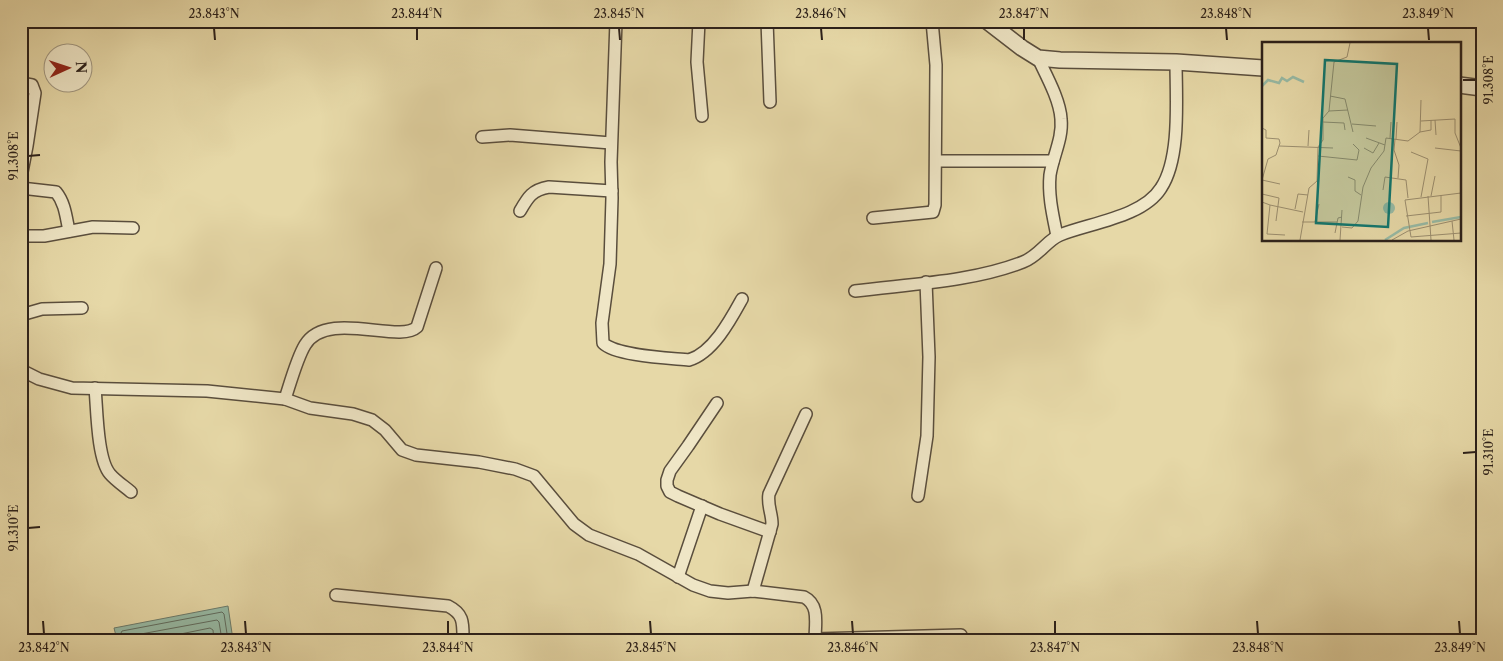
<svg xmlns="http://www.w3.org/2000/svg" width="1503" height="661" viewBox="0 0 1503 661" font-family="'Libre Caslon Text',serif">
  <rect width="100%" height="100%" fill="#e6d8a7"/>
  <filter id="stains"><feTurbulence type="fractalNoise" baseFrequency=".004" numOctaves="4"/><feColorMatrix values="0 0 0 0 .2 0 0 0 0 .09 0 0 0 0 .02 0 0 0 .5 -.17"/></filter>
  <radialGradient id="worn" r=".72"><stop offset=".6" stop-color="#630" stop-opacity="0"/><stop offset="1" stop-color="#630" stop-opacity=".3"/></radialGradient>
  <!-- water -->
  <polygon fill="#97baa5" stroke="#6c7c6d" points="228,606 233,640 117,640 114,628"/>
  <g fill="none" stroke-linecap="round" stroke-linejoin="round">
    <!-- shore -->
    <g stroke="#616d60" stroke-width="1">
      <polyline points="121,640 121,633 122,631 222,612 224,614 228,640"/>
      <polyline points="128,640 130,636 217,620 219,622 222,640"/>
      <polyline points="151,640 210,628 213,630 214,640"/>
    </g>
    <defs>
      <g id="minor">
        <path d="M616,21l-5,141 1,36 -2,66 -8,59 1,20c13,13 67,15 86,17 24,-7 42,-41 53,-61"/>
        <polyline points="699,21 697,62 702,116"/>
        <polyline points="767,21 770,102"/>
        <path d="M1038,58c8,17 22,42 23,61 2,19 -8,37 -11,56 -2,21 3,41 7,61"/>
        <polyline points="21,83 32,85 35,93 27,146 21,177"/>
        <polyline points="482,137 510,135 611,143"/>
        <polyline points="936,161 1053,161"/>
        <path d="M21,188l35,4c9,11 10,25 13,39"/>
        <path d="M520,211c8,-14 12,-21 29,-24l63,4"/>
        <polyline points="873,218 933,212 935,205 936,65 932,21"/>
        <polyline points="21,236 44,236 93,227 133,228"/>
        <path d="M855,291c55,-7 117,-9 168,-29 16,-6 24,-22 37,-27 30,-12 83,-18 101,-47 20,-30 15,-90 15,-126"/>
        <polyline points="21,315 42,309 82,308"/>
        <path d="M21,370l18,9 33,9 135,3 78,8 25,9 43,6 19,6 13,10 17,20 14,5 63,7 36,7 19,7 40,48 15,11 49,19 55,31 17,6 18,2 25,-2 51,6c16,8 11,27 11,43"/>
        <path d="M95,388c2,20 2,71 15,86 6,7 14,12 21,18"/>
        <path d="M285,399c5,-15 12,-41 20,-54 22,-36 94,-1 112,-18l19,-59"/>
        <polyline points="717,403 688,446 670,471 667,480 667,486 670,492 678,496 720,514 770,532"/>
        <polyline points="918,496 927,436 929,357 926,282"/>
        <polyline points="678,577 702,506"/>
        <path d="M753,591l19,-67c0,-11 -5,-19 -3,-30l37,-80"/>
        <path d="M336,595l112,11c16,8 15,17 15,34"/>
        <polyline points="815,639 961,635"/>
      </g>
      <g id="tertiary">
        <polyline points="987,21 1022,48 1038,58 1060,60 1176,62 1263,68"/>
        <polyline points="1459,85 1482,88"/>
      </g>
    </defs>
    <!-- minor casing -->
    <use href="#minor" stroke="#5a4e3d" stroke-width="14"/>
    <!-- tertiary casing -->
    <use href="#tertiary" stroke="#5a4e3d" stroke-width="18"/>
    <!-- minor -->
    <use href="#minor" stroke="#efe6c6" stroke-width="11"/>
    <!-- tertiary -->
    <use href="#tertiary" stroke="#efe6c6" stroke-width="15"/>
  </g>
  <!-- ticks -->
  <path fill="none" stroke="#2b201a" stroke-width="2" d="M214,28l1,12M417,28v12M619,28l1,12M821,28l1,12M1024,28v12M1226,28l1,12M1428,28l1,12M1463,80h13M28,156l12,-1M1463,453l13,-1M28,528l12,-1M43,621l1,13M245,621l1,13M448,621v13M650,621l1,13M852,621l1,13M1055,621v13M1257,621l1,13M1459,621l1,13"/>
  <!-- overview -->
  <g transform="translate(1262 42)">
    <rect width="199" height="199" fill="#e6d8a7"/>
    <path d="M121 166a6 6 0 1 1 12 0a6 6 0 1 1-12 0Z" fill="#97baa5"/>
    <path fill="none" stroke="#97baa5" stroke-width="2.5" d="M0,44l6,-6 11,3 3,-5 5,3 6,-4 11,5M170,180l29,-5M123,198l19,-12 24,-5"/>
    <path fill="none" stroke="#9b8e6f" stroke-width="1" d="M68,54l15,3 8,33M67,69l19,-1M173,78l1,15M159,79l34,-2v14l6,15M61,80l21,1 1,7M90,82l24,2M0,86l4,2v8l13,1 1,4 -4,12 -8,4 -6,21 18,4M158,90l11,-2v-10M104,96l19,7M128,96l1,-16M133,97l-1,11 5,15 -1,13M134,97l1,-17M17,104l54,2M46,104l1,-16M102,106l9,5 6,-10M173,106l26,3M149,110l17,7 -7,38M56,114l39,4 2,-10 -6,-6M86,135l7,3v11l6,4M121,148l2,-13 21,3 2,18M199,151l-56,7 6,37 50,-4M0,152l17,4 -3,23M166,154l3,44M169,154l4,-20M0,160l8,3 -3,29 18,1M8,163l33,7M33,167l3,-15 10,1M144,174l35,-4v-17M190,179l2,19M40,180h35M53,180l4,-18M80,185l10,1 6,-7 5,-34 8,-19 13,-17 2,-13 22,3 12,-9 1,-32M73,191l3,-15 4,-1M38,198l9,-52 8,-7 1,-34 5,-7v-22l6,-7 5,-49 13,-5 3,-14M78,198l2,-30M130,198l16,-9 53,-12"/>
    <path fill="#0f766e" fill-opacity="0.15" stroke="#0f766e" stroke-width="2.5" d="M63,18l72,4 -9,163 -72,-4z"/>
    <rect width="199" height="199" fill="none" stroke="#2b201a" stroke-width="2.5"/>
  </g>
  <!-- margin -->
  <rect width="1503" height="661" fill="none" stroke="#e6d8a7" stroke-width="55"/>
  <!-- north arrow -->
  <g transform="translate(68 68) rotate(87)"><circle r="24" fill="#efe6c6" stroke="#a19781"/>
  <path d="M0-4L9 19L0 12L-9 19Z" fill="#8f2418"/>
  <text y="-8" font-size="14" font-weight="bold" text-anchor="middle" fill="#2b201a">N</text>
  </g>
  <rect x="28" y="28" width="1448" height="606" fill="none" stroke="#2b201a" stroke-width="2"/>
  <g font-size="12" text-anchor="middle" fill="#2b201a">
    <text x="214" y="18">23.843°N</text>
    <text x="417" y="18">23.844°N</text>
    <text x="619" y="18">23.845°N</text>
    <text x="821" y="18">23.846°N</text>
    <text x="1024" y="18">23.847°N</text>
    <text x="1226" y="18">23.848°N</text>
    <text x="1428" y="18">23.849°N</text>
    <text transform="translate(1489 80) rotate(-90)" y="4">91.308°E</text>
    <text transform="translate(14 156) rotate(-90)" y="4">91.308°E</text>
    <text transform="translate(1489 452) rotate(-90)" y="4">91.310°E</text>
    <text transform="translate(14 528) rotate(-90)" y="4">91.310°E</text>
    <text x="44" y="652">23.842°N</text>
    <text x="246" y="652">23.843°N</text>
    <text x="448" y="652">23.844°N</text>
    <text x="651" y="652">23.845°N</text>
    <text x="853" y="652">23.846°N</text>
    <text x="1055" y="652">23.847°N</text>
    <text x="1258" y="652">23.848°N</text>
    <text x="1460" y="652">23.849°N</text>
  </g>
  <rect width="100%" height="100%" filter="url(#stains)"/>
  <rect width="100%" height="100%" fill="url(#worn)"/>
</svg>
